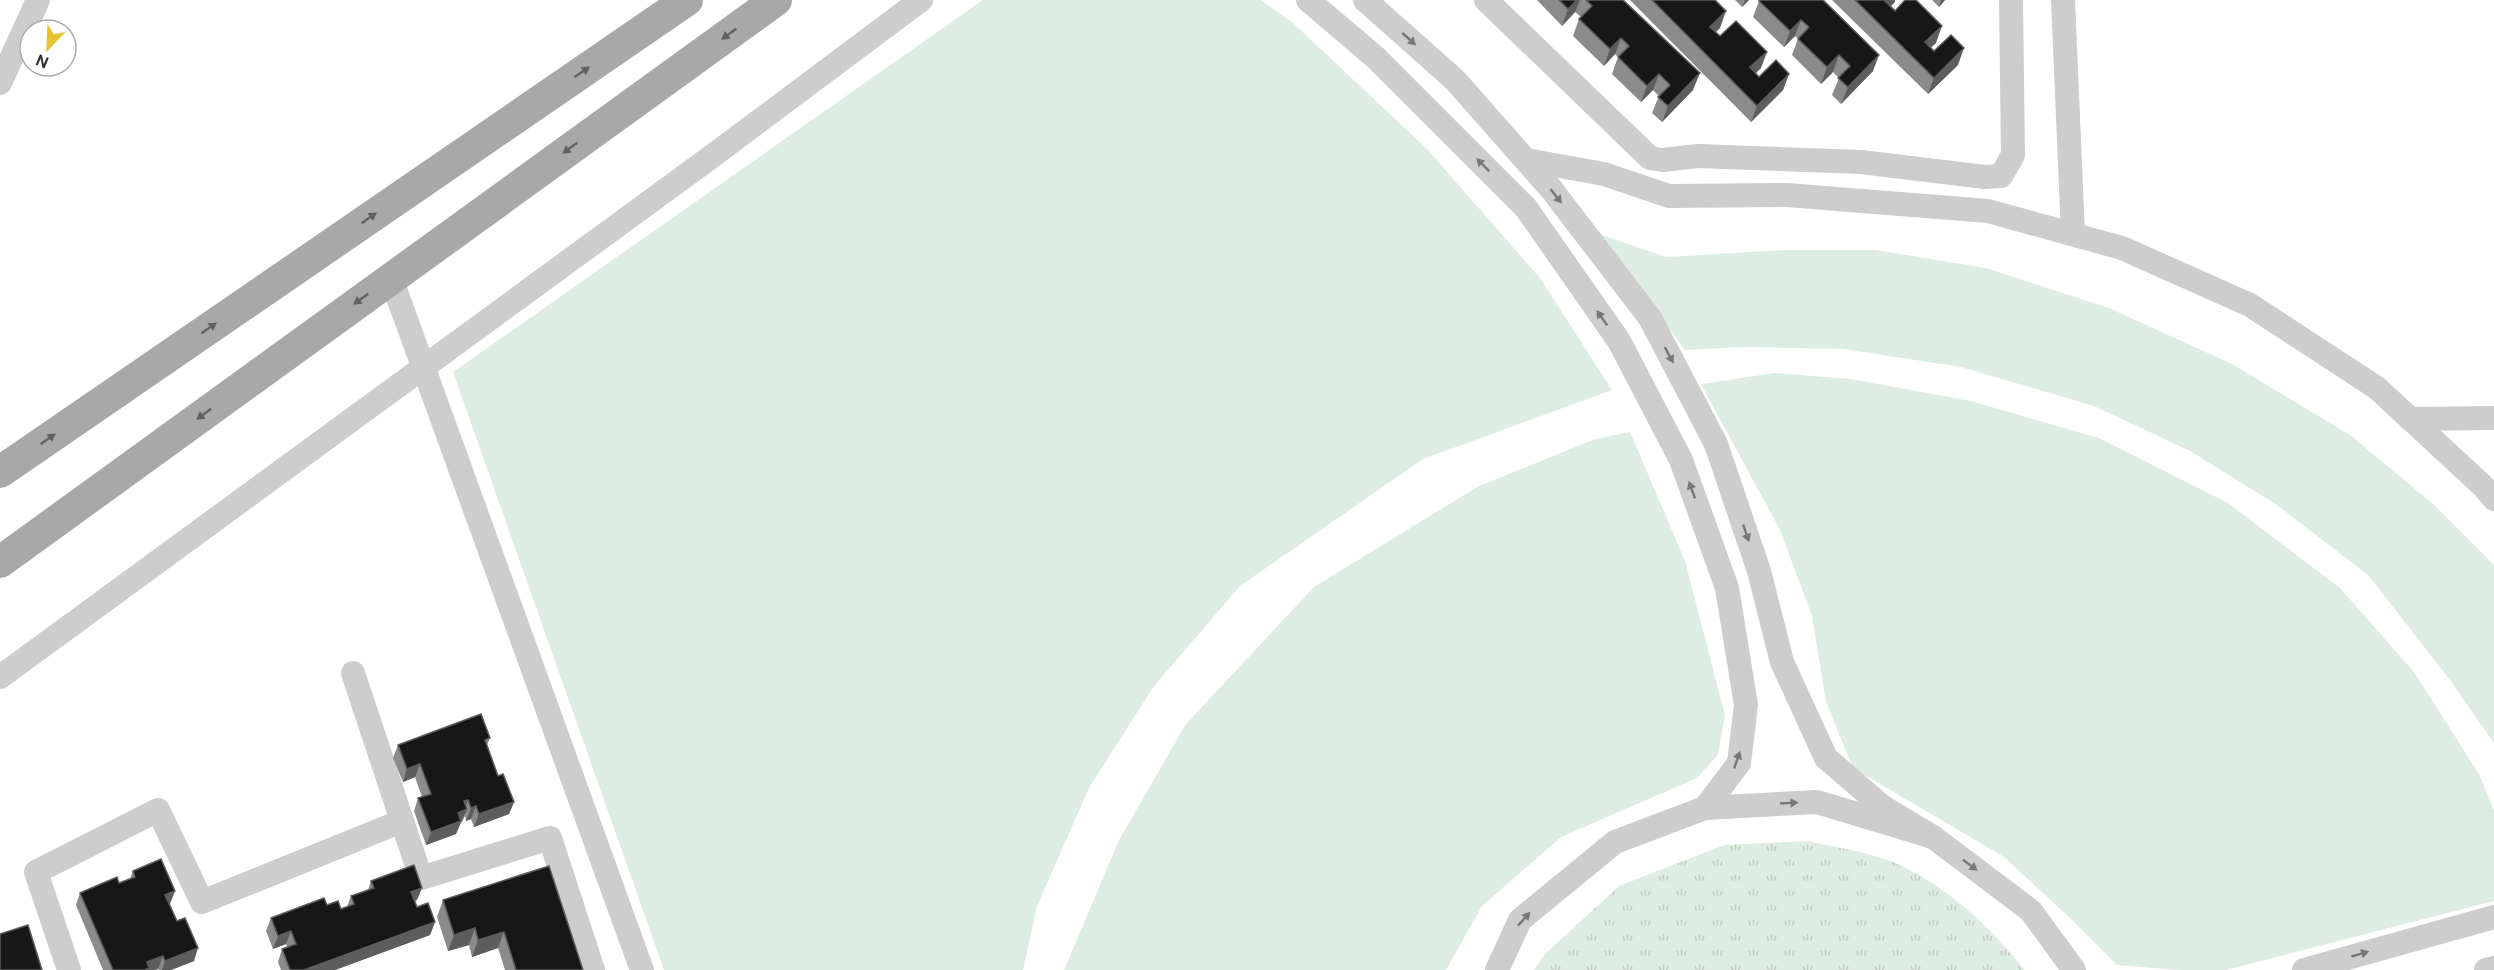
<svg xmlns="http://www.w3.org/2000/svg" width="2494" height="970" viewBox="0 0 2494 970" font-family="'DM Sans',sans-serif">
  <defs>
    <pattern id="park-tufts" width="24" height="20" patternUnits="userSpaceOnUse" patternTransform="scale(1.5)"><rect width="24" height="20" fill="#deede3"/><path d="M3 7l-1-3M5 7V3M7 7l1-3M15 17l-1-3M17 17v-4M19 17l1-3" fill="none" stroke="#bfccc3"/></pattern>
  </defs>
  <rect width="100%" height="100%" fill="#fff"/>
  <!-- grass -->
  <g fill="#deede3">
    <polygon points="983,0 1261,0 1293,23 1427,149 1540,278 1612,390 1423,459 1240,586 1154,686 1089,788 1037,906 1023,970 664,970 453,372"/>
    <polygon points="1599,234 1666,257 1786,250 1876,250 1986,268 2109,308 2232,364 2350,435 2433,504 2494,565 2494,743 2447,676 2368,575 2277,505 2190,451 2094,406 1961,367 1844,349 1741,347 1685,350"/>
    <polygon points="1775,373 1851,379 1971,401 2099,438 2228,503 2340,588 2414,672 2479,774 2494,810 2494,901 2226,970 2178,970 2117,965 2070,918 2004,857 1853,768 1826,702 1812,616 1780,530 1701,384"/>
    <polygon points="1630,432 1685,561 1725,715 1718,755 1697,778 1561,837 1482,906 1446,970 1064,970 1119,840 1186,724 1314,587 1477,487 1595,439"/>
  </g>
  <!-- park -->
  <path fill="url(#park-tufts)" d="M1809,841c25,6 52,10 76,18 52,18 107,68 139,111h-490l11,-16 74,-68 105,-41z"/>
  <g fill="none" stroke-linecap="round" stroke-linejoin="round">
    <!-- minor -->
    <g stroke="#cdcdcd" stroke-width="24">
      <polyline points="1308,0 1376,58 1526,208 1619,341 1681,460 1727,588 1746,705 1739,763 1705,808"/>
      <polyline points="1365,0 1455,80 1552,190 1650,318 1716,444 1759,571 1782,662 1826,758 1883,807 1933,837"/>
      <polyline points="1486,0 1650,158 1662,160 1698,156 1861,162 1985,177 2001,176 2013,155 2011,0"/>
      <polyline points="2063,0 2073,234"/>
      <polyline points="0,83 38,0"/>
      <polyline points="1526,160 1604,174 1669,196 1787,195 1988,211 2122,248 2250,305 2377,388 2484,487 2494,499"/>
      <polyline points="391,278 642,970"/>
      <polyline points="2410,419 2494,418"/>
      <polyline points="353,673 421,878 550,838 593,970"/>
      <polyline points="0,677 711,157 921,0"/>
      <polyline points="69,970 36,872 158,810 202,902 402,821"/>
      <polyline points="1497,970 1520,920 1615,842 1705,808 1817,802 1933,837 2031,911 2074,970"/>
      <polyline points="2304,970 2494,917"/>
      <polyline points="2486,970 2494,968"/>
    </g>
    <!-- major -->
    <g stroke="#a8a8a8" stroke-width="32">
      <polyline points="0,472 687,0"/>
      <polyline points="0,562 776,0"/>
    </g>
  </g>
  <!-- wall -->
  <g fill="#8b8b8b">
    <polygon points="1537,0 1623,0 1693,90 1662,122 1652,113 1659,96 1653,90 1641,102 1612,74 1618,57 1615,54 1604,66 1573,36 1579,19 1581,17 1575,12 1562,26"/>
    <polygon points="1630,0 1680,0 1720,28 1716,32 1761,68 1756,73 1759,77 1789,74 1783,90 1751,122"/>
    <polygon points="1735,0 1749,0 1742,7"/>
    <polygon points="1823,0 1873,71 1841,104 1832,95 1839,78 1833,72 1821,84 1792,55 1798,39 1795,36 1784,47 1753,17 1759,1"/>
    <polygon points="1832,0 1895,0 1891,6 1936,43 1931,47 1934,51 1958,65 1928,94"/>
    <polygon points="1932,0 1945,0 1939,7"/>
    <polygon points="490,738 487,745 498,776 514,802 509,814 474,827 471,819 466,821 465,816 462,822 460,823 456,834 426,845 414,811 418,798 422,797 415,777 403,782 393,758 398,745"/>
    <polygon points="133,871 170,904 194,961 171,970 159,970 158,969 155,970 103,970 76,905 80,893 119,883 130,879"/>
    <polygon points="371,881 417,900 415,901 417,907 435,922 430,935 335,970 281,970 278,962 282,949 287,947 286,944 273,949 266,931 271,918 327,905 341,909 347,907 351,896 368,890"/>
    <polygon points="443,900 583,970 505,970 498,948 472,957 469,945 448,951 437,917"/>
  </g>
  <!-- shaded-wall -->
  <g fill="#5d5d5d">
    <polygon points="1577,0 1580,0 1575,12 1562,26 1568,9"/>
    <polygon points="1745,0 1749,0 1742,7"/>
    <polygon points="1886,0 1895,0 1895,2 1879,18"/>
    <polygon points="1941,0 1945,0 1939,7"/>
    <polygon points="1726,11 1720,28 1704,43 1710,27"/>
    <polygon points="1801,20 1795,36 1784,47 1790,31"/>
    <polygon points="1942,26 1936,43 1919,58 1925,42"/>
    <polygon points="1621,38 1615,54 1604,66 1610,49"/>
    <polygon points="1964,48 1958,65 1928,94 1934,78"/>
    <polygon points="1767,52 1761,68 1744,84 1750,67"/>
    <polygon points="1839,55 1833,72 1821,84 1827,67"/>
    <polygon points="1879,55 1873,71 1841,104 1848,87"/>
    <polygon points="1700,73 1693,90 1662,122 1668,106"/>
    <polygon points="1659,74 1653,90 1641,102 1647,86"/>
    <polygon points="1789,74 1783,90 1751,122 1757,106"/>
    <polygon points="420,764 415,777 403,782 407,769"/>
    <polygon points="468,800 464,810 467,809 456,834 426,845 431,832 464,801"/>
    <polygon points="514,802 509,814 474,827 479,814"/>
    <polygon points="476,806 471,819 466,821 471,808"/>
    <polygon points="422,888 417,900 406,904 411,892"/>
    <polygon points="175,891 170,904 161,908 165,895"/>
    <polygon points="435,922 430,935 335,970 304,970"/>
    <polygon points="475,928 469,945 448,951 454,935"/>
    <polygon points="291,931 286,944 273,949 278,936"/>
    <polygon points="504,932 498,948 472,957 478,940"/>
    <polygon points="198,948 194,961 171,970 162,970 165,961"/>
    <polygon points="163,956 158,969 155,970 144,970 147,962"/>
  </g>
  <!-- building -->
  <g fill="#171717" stroke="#5d5d5d" stroke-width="1.5">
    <polygon points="1559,0 1577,0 1568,9"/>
    <polygon points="1586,0 1623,0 1700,73 1668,106 1658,97 1670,85 1659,74 1647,86 1618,57 1629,46 1621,38 1610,49 1579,19 1592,6"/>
    <polygon points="1652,0 1715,0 1726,11 1710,27 1720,36 1736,21 1767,52 1750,67 1759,77 1776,60 1789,74 1757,106"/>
    <polygon points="1760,0 1823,0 1879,55 1848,87 1838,78 1850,66 1839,55 1827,67 1798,39 1809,27 1801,20 1790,31 1759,1"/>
    <polygon points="1855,0 1886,0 1885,1 1895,11 1905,0 1916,0 1942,26 1925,42 1934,51 1951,35 1964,48 1934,78"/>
    <polygon points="481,714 490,738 485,740 498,776 503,774 514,802 479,814 476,806 471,808 468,800 464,801 467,809 458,813 461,821 431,832 418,798 431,794 420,764 407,769 398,745"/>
    <polygon points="161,859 175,891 165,895 177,921 185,918 198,948 165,961 163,956 147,962 149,968 145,970 113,970 80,893 117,877 119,883 135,877 133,871"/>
    <polygon points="414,865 422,888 411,892 417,907 428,903 435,922 304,970 290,970 282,949 296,944 291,931 278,936 271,918 324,898 327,905 338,901 341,909 354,904 351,896 374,888 371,881"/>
    <polygon points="549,866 583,970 516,970 504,932 478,940 475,928 454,935 443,900"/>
    <polygon points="28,925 42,970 0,970 0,934"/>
  </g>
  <!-- one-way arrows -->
  <defs><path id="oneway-solid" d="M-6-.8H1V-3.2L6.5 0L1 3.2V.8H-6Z" transform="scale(1.5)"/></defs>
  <g fill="#606060">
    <use href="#oneway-solid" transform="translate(729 34) rotate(144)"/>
    <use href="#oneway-solid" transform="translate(582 72) rotate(-34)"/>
    <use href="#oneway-solid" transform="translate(570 148) rotate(144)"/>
    <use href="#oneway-solid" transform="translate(369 218) rotate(-35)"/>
    <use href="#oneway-solid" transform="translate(361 299) rotate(144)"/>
    <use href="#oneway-solid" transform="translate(209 328) rotate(-35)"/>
    <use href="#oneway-solid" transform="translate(204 414) rotate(144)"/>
    <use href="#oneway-solid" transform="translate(48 439) rotate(-35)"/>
  </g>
  <g fill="#777">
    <use href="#oneway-solid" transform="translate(1409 39) rotate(42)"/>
    <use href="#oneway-solid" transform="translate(1483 165) rotate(-135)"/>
    <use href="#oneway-solid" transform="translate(1556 196) rotate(52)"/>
    <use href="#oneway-solid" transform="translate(1602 318) rotate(-125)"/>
    <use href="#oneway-solid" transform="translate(1669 355) rotate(62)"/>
    <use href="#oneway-solid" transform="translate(1692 490) rotate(-110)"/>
    <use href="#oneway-solid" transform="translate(1746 533) rotate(71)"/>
    <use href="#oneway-solid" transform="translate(1737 760) rotate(-71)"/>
    <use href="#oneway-solid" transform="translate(1789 803) rotate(-3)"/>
    <use href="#oneway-solid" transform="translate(1970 865) rotate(37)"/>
    <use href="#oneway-solid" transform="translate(1524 919) rotate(-48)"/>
    <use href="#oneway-solid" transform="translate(2360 954) rotate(-16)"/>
  </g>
  <!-- north arrow -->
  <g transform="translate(48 48) rotate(203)"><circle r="28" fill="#ffffff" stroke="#acacac" stroke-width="1.5"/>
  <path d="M0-4.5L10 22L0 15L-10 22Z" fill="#e5c334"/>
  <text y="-9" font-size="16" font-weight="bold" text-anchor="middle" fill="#303030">N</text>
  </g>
</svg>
